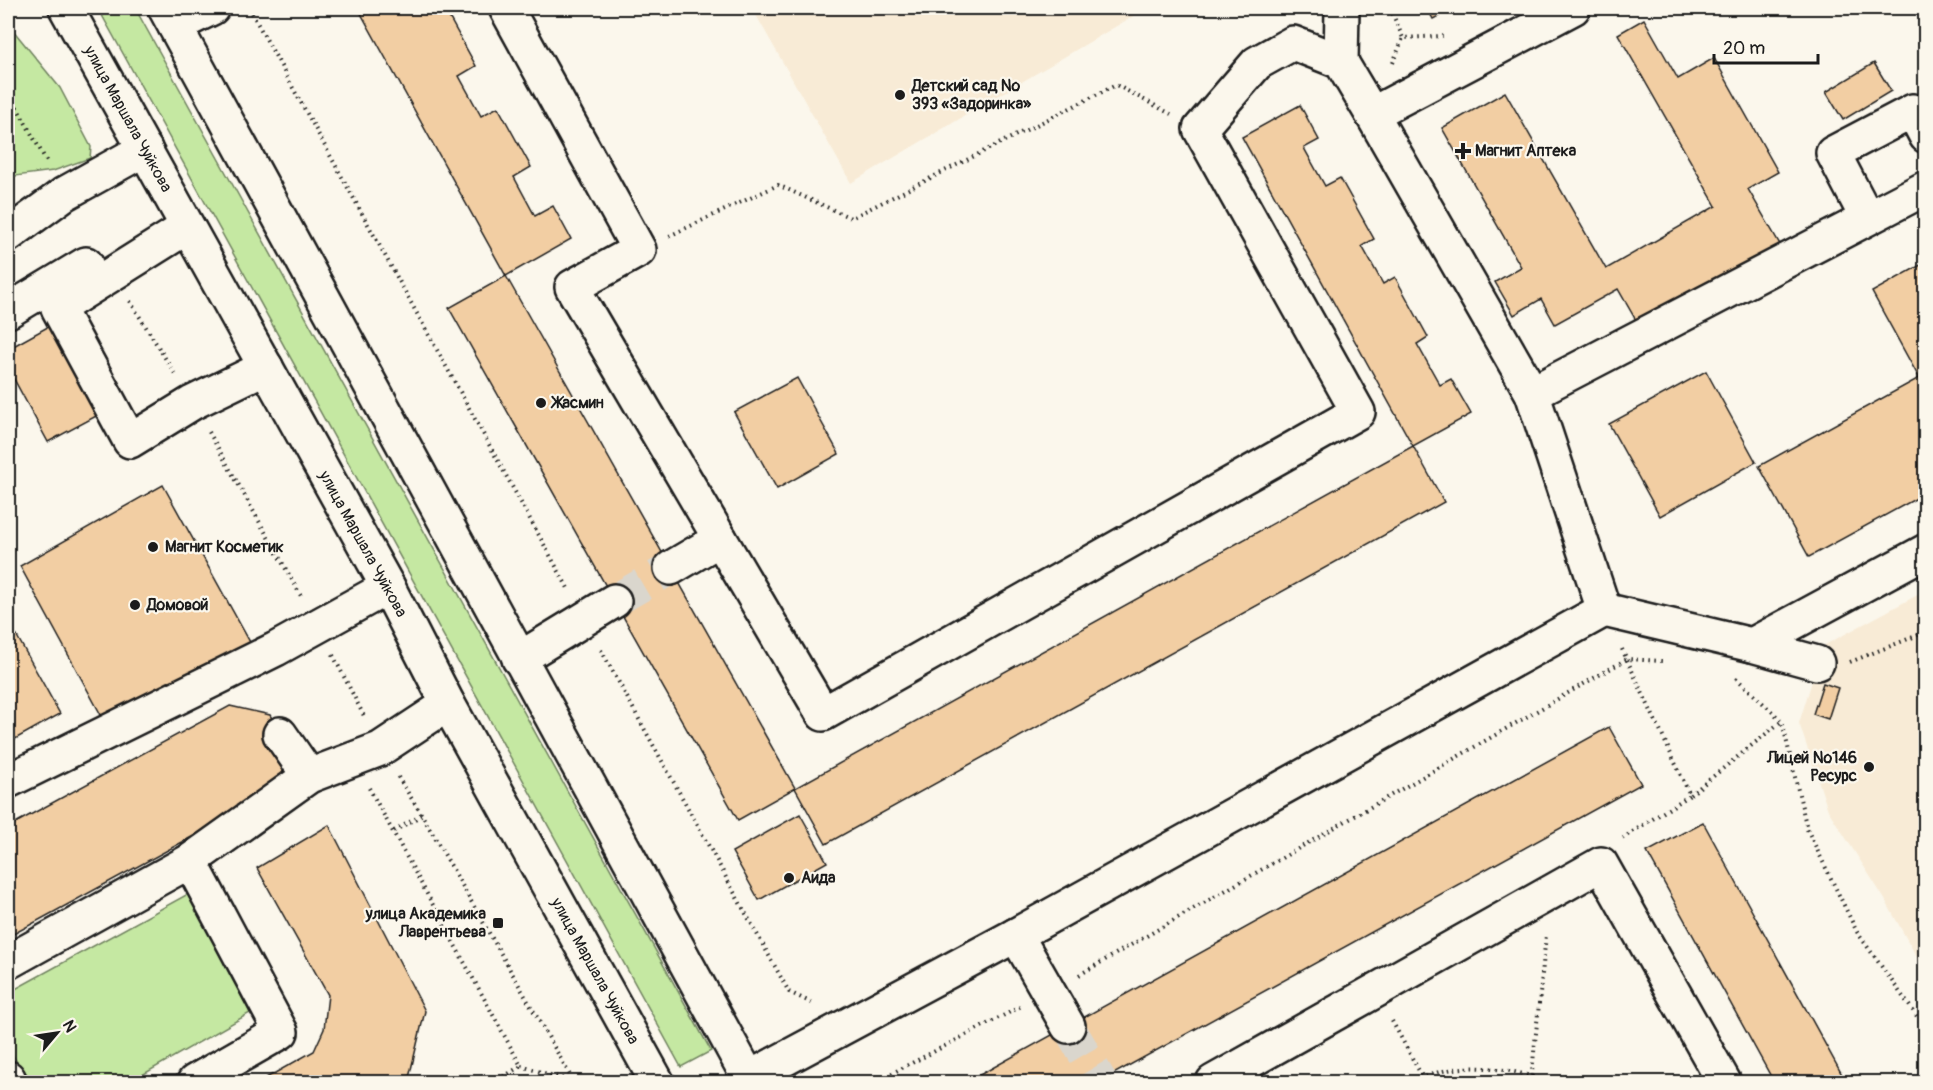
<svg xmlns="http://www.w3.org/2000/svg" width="1933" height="1090" viewBox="0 0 1933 1090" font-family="Pangolin,sans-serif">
  <rect width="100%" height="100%" fill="#fbf7ec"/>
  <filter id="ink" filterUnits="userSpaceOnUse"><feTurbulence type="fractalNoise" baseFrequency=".0167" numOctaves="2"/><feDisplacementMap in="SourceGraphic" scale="12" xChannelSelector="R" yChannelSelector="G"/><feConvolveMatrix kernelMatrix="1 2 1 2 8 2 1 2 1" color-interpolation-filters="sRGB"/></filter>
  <g filter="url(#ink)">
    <!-- built -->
    <g fill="#f8ebd6">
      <polygon points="752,8 1147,8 851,183"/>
      <polygon points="1925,591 1925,972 1884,898 1828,810 1799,723 1823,646"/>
    </g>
    <!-- green -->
    <g fill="#c5e8a2" stroke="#70825f" stroke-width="1.5">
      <polygon points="98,8 135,8 711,1051 681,1067"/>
      <polygon points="8,24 60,88 91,147 90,158 53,171 8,177"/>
      <polygon points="188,894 250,1013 130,1082 28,1082 8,1046 8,993"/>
    </g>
    <!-- building -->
    <g fill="#f2cea3" stroke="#1c1c1c" stroke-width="1.5">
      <polygon points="358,8 421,8 425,14 437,8 444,8 476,66 459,76 481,116 498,107 531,167 514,177 535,216 553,206 571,239 506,276"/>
      <polygon points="1427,8 1454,8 1433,19"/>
      <polygon points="1644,19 1678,79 1714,58 1778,172 1748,189 1782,248 1641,329 1618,289 1555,324 1541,299 1514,315 1495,282 1521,267 1442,128 1505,92 1606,269 1716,206 1618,34"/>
      <polygon points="1874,63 1891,91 1843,120 1826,92"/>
      <polygon points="1300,105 1319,140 1304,148 1325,186 1340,178 1374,239 1362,246 1383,284 1395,277 1428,337 1417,344 1440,385 1451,379 1471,414 1413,446 1242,137"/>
      <polygon points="1926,262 1926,381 1922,383 1872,292"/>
      <polygon points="506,276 795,788 738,820 449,308"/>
      <polygon points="53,324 102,413 48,442 8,368 8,349"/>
      <polygon points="1706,371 1756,462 1660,516 1609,424"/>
      <polygon points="797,378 839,454 777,489 734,412"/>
      <polygon points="1919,378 1926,390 1926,493 1809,557 1759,466"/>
      <polygon points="1413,446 1444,502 826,844 795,788"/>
      <polygon points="163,485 251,644 106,724 20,566"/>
      <polygon points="8,620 60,714 8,743"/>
      <polygon points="1823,683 1838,688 1828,719 1813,714"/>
      <polygon points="230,706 270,715 290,751 276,791 8,937 8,827"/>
      <polygon points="1609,727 1641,784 1099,1082 967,1082"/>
      <polygon points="800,814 827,862 759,900 732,852"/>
      <polygon points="1703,822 1846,1082 1774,1082 1647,852"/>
      <polygon points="329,825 425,1011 408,1082 259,1082 314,1051 324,1029 328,995 257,868"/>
    </g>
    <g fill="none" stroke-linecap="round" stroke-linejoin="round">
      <!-- minor-tunnel -->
      <g stroke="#dad6cd" stroke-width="33" stroke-dasharray="33 16" stroke-linecap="butt">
        <polyline points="614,601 671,568"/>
        <polyline points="1068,1026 1101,1082"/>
      </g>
      <defs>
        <g id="minor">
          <polyline points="506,8 639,250 572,287 823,714 1358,412 1200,129 1257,63 1293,43 1341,62 1372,114"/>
          <polyline points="1573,8 1372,114 1532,393 1604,610"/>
          <polyline points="175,26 212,8"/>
          <polyline points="1341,62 1342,8"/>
          <polyline points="1867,218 1833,153 1913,111 1926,136"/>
          <polyline points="187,227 58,308 130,441 192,403 266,367"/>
          <polyline points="8,235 64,194 145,149"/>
          <polyline points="8,311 86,264"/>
          <polyline points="1532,393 1926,188"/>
          <polyline points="671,568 720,539"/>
          <polyline points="1752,645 1817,663"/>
          <polyline points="519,659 614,601"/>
          <polyline points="280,734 309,776"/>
          <polyline points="8,781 276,649 388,587"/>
          <polyline points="190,861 281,1032 194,1082"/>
          <polyline points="1016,935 1068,1026"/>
          <polyline points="8,962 190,861 309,776 380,749 448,704"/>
          <polyline points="8,1078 10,1082"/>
          <polyline points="749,1078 1016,935 1604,610 1752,645 1926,551"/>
          <polyline points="1213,1082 1601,864 1724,1082"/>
        </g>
        <g id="major">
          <polyline points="66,8 388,587 448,704 657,1082"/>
          <polyline points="165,8 751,1082"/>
        </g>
      </defs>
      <!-- minor casing -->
      <use href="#minor" stroke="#1c1c1c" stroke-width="38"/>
      <!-- major casing -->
      <use href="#major" stroke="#1c1c1c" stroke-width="38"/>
      <!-- path -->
      <g stroke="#1c1c1c" stroke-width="4" stroke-dasharray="1.5 4.5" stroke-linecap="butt">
        <polyline points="249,8 569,590"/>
        <polyline points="1390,8 1403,38 1443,36"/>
        <polyline points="1393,63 1403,38"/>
        <polyline points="8,91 48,164"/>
        <polyline points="669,236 778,185 851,218 1116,85 1171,114"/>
        <polyline points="130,301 175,374"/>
        <polyline points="209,432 301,596"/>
        <polyline points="1622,649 1690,795 1623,838"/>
        <polyline points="601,650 789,992 814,1004"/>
        <polyline points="333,655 365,718"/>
        <polyline points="1850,662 1926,632"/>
        <polyline points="1736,678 1782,721 1807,829 1857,932 1926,1029"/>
        <polyline points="398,777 422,815 574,1082"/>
        <polyline points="369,788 521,1066 495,1082"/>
        <polyline points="1690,795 1782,721"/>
        <polyline points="394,831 422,815"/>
        <polyline points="1079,975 1627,659 1662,661"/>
        <polyline points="1392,1021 1423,1078"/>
        <polyline points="521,1066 574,1082"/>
        <polyline points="875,1082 1020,1007"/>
        <path d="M1415,1082c40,-23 93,-15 134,0"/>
        <polyline points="1531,1082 1546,935"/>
      </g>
      <!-- minor -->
      <use href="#minor" stroke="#fbf7ec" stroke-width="33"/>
      <!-- major -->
      <use href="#major" stroke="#fbf7ec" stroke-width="33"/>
    </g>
  </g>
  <!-- markers -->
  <g fill="#1c1c1c" stroke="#fbf7ec" stroke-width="2">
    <circle cx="900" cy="95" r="6"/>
    <path d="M1460 142h6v6h6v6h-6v6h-6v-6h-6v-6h6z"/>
    <circle cx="541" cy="403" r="6"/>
    <circle cx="153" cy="547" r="6"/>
    <circle cx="135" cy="605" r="6"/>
    <circle cx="1869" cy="767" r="6"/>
    <circle cx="789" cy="878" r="6"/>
    <rect x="492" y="917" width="12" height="12" rx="3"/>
  </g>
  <g text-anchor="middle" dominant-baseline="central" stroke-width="4.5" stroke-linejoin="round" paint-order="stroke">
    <!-- poi labels -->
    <g font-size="16" font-weight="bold" fill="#1c1c1c" stroke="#fbf7ec" text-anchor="start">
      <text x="912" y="86">Детский сад №<tspan x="912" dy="18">393 «Задоринка»</tspan></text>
      <text x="1475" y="151">Магнит Аптека</text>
      <text x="553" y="403">Жасмин</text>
      <text x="165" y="547">Магнит Косметик</text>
      <text x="147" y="605">Домовой</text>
      <text x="1857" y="758" text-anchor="end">Лицей №146<tspan x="1857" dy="18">Ресурс</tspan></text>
      <text x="801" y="878">Аида</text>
      <text x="486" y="914" text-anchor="end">улица Академика<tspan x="486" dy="18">Лаврентьева</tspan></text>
    </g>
    <!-- street labels -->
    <g font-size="16" fill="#1c1c1c" stroke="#fbf7ec">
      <text transform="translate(128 119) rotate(61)">улица Маршала Чуйкова</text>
      <text transform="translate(363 544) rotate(61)">улица Маршала Чуйкова</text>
      <text transform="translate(595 971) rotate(61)">улица Маршала Чуйкова</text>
    </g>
  </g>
  <!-- margin -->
  <rect width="1933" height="1090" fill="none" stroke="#fbf7ec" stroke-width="30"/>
  <rect x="15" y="15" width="1903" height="1060" fill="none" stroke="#1c1c1c" stroke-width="2" filter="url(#ink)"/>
  <!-- north arrow -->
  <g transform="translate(57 1033) rotate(61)" stroke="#fbf7ec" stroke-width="4.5" paint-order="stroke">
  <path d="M0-4.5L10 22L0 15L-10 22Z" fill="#1c1c1c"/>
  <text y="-9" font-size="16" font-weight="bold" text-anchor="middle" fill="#1c1c1c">N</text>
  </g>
  <!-- scale -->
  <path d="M1714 54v9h104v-9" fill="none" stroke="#1c1c1c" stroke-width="3"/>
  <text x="1723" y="54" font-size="18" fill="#1c1c1c" stroke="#fbf7ec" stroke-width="4.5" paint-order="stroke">20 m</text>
</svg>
